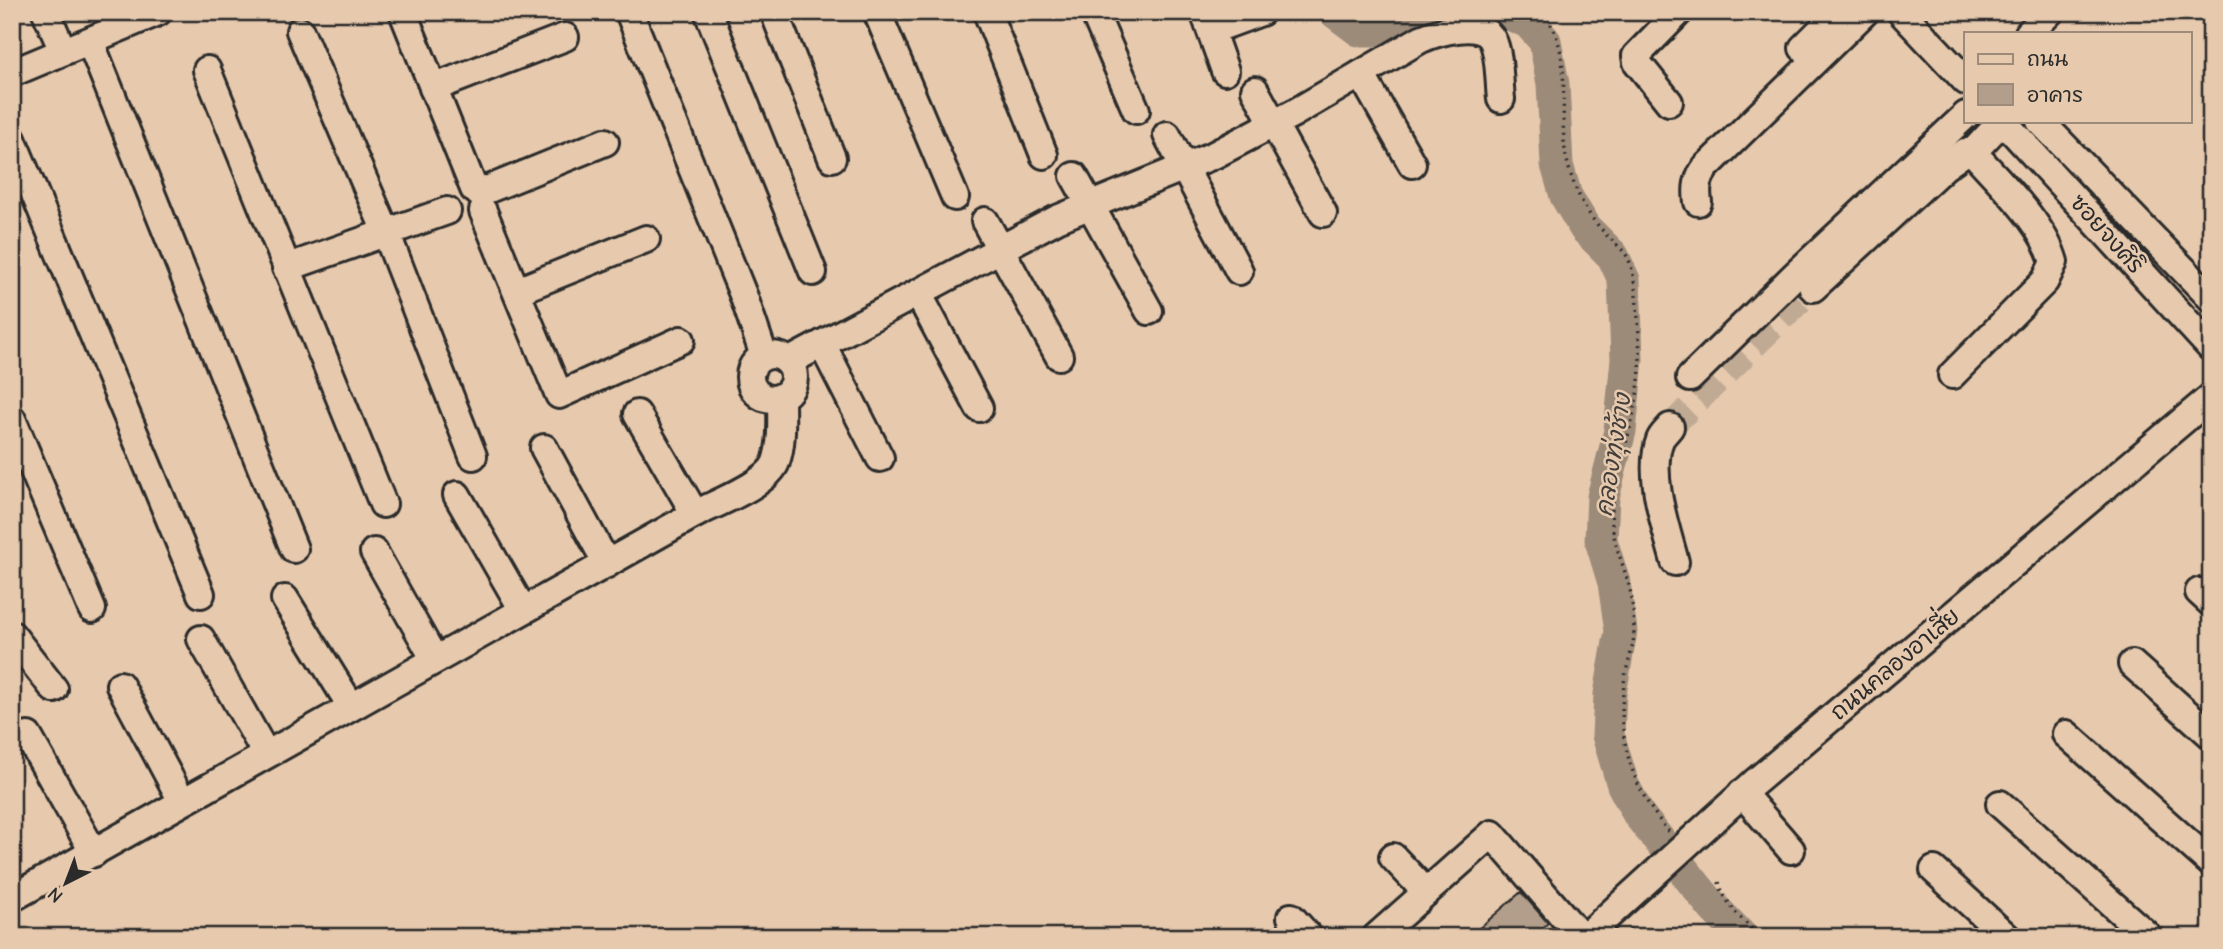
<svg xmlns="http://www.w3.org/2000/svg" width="2223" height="949" viewBox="0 0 2223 949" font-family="'Comic Neue','Playpen Sans Thai',sans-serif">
  <rect width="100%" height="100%" fill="#e7caae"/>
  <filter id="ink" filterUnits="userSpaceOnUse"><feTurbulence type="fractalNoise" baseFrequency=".0143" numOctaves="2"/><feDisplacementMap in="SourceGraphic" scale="14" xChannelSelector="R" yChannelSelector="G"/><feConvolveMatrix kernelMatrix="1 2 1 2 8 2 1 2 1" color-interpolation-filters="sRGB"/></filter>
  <g filter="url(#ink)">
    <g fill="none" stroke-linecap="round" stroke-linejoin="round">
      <!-- river -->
      <g stroke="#9d8b7a" stroke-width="33">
        <polyline points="1335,12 1359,30 1401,30 1498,12"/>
        <polyline points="1505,12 1528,22 1545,41 1553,84 1557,165 1566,196 1585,228 1613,256 1624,280 1627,359 1620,431 1603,497 1601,540 1614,583 1621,631 1610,694 1608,735 1623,785 1639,815 1713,907 1742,937"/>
      </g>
    </g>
    <!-- building -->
    <polygon fill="#b29e8a" stroke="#2b2b2b" stroke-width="2" points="1521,892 1548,923 1532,937 1469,937"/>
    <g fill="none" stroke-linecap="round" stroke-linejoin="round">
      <!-- minor-tunnel -->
      <polyline stroke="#c1aa94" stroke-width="26" stroke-dasharray="26 13" stroke-linecap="butt" points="1670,427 1813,288"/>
      <defs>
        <g id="minor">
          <polyline points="46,12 63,51"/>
          <polyline points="406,12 404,15 474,189"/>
          <polyline points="629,12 744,297 764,356"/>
          <polyline points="708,12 813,272"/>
          <polyline points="774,12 832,158"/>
          <polyline points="877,12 955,197"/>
          <polyline points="987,12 1044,155"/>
          <polyline points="1094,12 1136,110"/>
          <polyline points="1204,12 1225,71"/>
          <polyline points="1901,12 1966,81"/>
          <polyline points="1212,30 1261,12"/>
          <polyline points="300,31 386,232 473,456"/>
          <polyline points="2029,33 2050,12"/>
          <polyline points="90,41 294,549"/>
          <polyline points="1803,48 1826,25 1832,12"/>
          <polyline points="207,70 383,504"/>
          <polyline points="12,73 158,12"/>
          <polyline points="1361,74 1412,164"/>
          <polyline points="433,88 565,37"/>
          <polyline points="1255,90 1323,213"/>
          <polyline points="1669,102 1637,62 1636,56 1679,12"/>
          <polyline points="2003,121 2211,348"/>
          <polyline points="2040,121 2211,298"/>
          <polyline points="1167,135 1239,271"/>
          <polyline points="12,139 201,594"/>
          <polyline points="1074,176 1149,311"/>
          <polyline points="479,193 605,142"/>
          <path d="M1698,202c-2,-14 -1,-23 8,-35l159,-155"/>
          <polyline points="483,211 559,395 681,340"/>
          <polyline points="985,221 1059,356"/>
          <polyline points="286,268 447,211"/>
          <polyline points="1813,288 1944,167 1965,152 1973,152"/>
          <polyline points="517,291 646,239"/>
          <polyline points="918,293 979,408"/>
          <polyline points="822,344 880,458"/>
          <circle cx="772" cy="377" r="22"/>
          <path d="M788,362l269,-143 157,-64 80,-42 127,-74c16,-7 60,-20 71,0 8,14 7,44 9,60"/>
          <path d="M1952,375l93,-94 9,-19c-11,-40 -54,-79 -81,-110l29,-31"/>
          <polyline points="1690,378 1794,276 1966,115"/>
          <polyline points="637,414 695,514"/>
          <polyline points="12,419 92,609"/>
          <path d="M1670,427c-3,4 -8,8 -10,13 -13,34 6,88 15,122"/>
          <polyline points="544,448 607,564"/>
          <polyline points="457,495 523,610"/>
          <polyline points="374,552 435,660"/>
          <polyline points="2199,592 2211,603"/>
          <polyline points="285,599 351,706"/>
          <polyline points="12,635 54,689"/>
          <polyline points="201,639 266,754"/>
          <polyline points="2132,664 2211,735"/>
          <polyline points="120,685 182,801"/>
          <polyline points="2066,734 2211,863"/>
          <polyline points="28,736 94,853"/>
          <polyline points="1742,793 1791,850"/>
          <polyline points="2000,804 2149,937"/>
          <polyline points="1393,857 1426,892"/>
          <polyline points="1934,870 2007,937"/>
          <path d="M12,898l683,-384c21,-11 73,-30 81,-52 7,-21 5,-44 5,-65"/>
          <polyline points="1291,917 1309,937"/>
          <polyline points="1376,937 1492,834 1581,937"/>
          <polyline points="1585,937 1754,783 2211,397"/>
        </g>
      </defs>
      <!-- minor casing -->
      <use href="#minor" stroke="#2b2b2b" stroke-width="32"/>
      <!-- path -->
      <g stroke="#2b2b2b" stroke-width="3.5" stroke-dasharray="2 5" stroke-linecap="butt">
        <path d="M1357,12c13,6 29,2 43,0"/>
        <path d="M1543,12c33,43 14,95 23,144 6,28 17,54 37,75 8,10 19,16 25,27 9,17 11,78 12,100 1,52 -22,99 -28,151 -3,33 16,60 20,92 1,14 3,29 1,43 -3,14 -8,27 -9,41 -8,55 10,107 46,148"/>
        <path d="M1719,882c5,21 26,42 43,55"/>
        <polyline points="1629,928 1636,937"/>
      </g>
      <!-- minor -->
      <use href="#minor" stroke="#e7caae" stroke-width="26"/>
    </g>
  </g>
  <g text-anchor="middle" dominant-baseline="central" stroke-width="5" stroke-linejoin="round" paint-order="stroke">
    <!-- street labels -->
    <g font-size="23" fill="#2b2b2b" stroke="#e7caae">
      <text transform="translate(2107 234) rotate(48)">ซอยจงศิริ</text>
      <text transform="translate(1895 664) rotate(-40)">ถนนคลองอาเสี่ย</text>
    </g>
    <!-- water labels -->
    <g font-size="24" font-style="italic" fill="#423e3b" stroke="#e7caae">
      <text transform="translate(1613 455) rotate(-81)">คลองทุ่งช้าง</text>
    </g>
  </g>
  <!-- margin -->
  <rect width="2223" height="949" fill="none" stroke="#e7caae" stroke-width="42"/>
  <rect x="21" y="21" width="2181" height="907" fill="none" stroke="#2b2b2b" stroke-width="2.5" filter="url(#ink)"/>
  <!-- legend -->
  <rect x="1964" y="32" width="228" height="91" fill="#e7caae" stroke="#9c8a7a" stroke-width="2"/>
  <rect x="1978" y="54" width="35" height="10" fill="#e7caae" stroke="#9c8a7a" stroke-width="2"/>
  <text x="2027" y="66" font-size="21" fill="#2b2b2b">ถนน</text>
  <rect x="1978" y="84" width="35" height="21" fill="#b29e8a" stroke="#9c8a7a" stroke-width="2"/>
  <text x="2027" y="102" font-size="21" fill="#2b2b2b">อาคาร</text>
  <!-- north arrow -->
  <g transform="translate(66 883) rotate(222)" stroke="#e7caae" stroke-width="5" paint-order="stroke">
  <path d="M0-5L12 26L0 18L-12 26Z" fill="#2b2b2b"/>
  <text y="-10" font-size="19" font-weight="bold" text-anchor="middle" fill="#2b2b2b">N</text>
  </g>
</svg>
